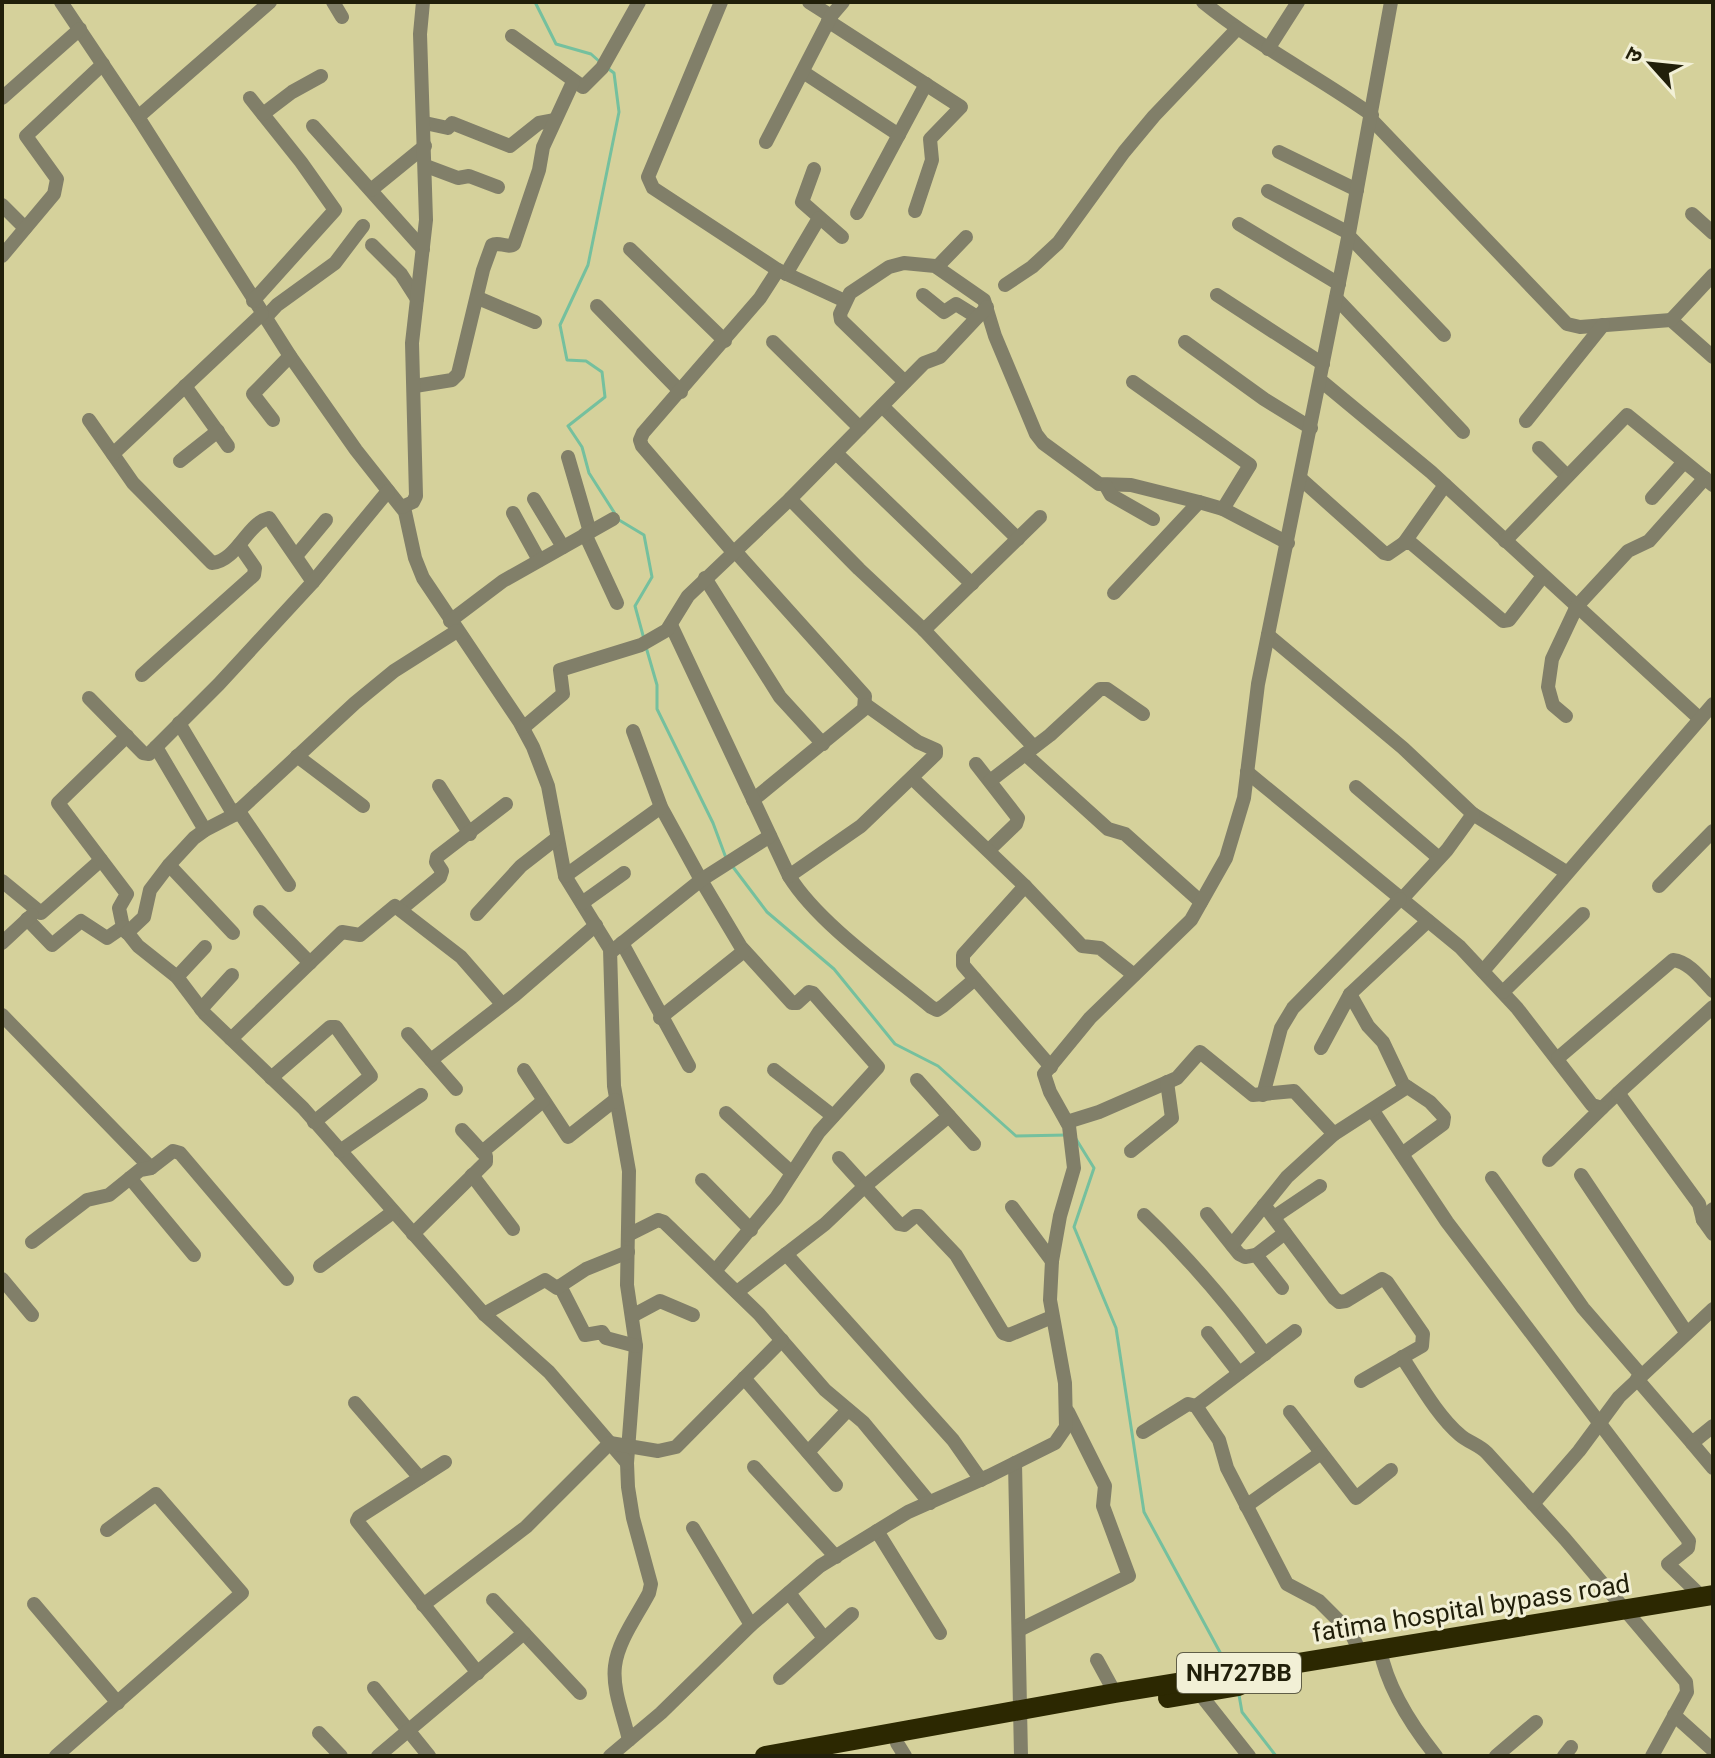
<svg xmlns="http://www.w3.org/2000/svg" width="1715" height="1758" viewBox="0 0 1715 1758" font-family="Roboto,'Noto Sans Devanagari',sans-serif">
  <rect width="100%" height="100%" fill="#d5d19b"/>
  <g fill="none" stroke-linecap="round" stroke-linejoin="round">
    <!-- stream -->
    <g stroke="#75c09e" stroke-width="3">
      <polyline points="535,2 556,44 591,54 600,62"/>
      <polyline points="606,67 614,73 619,112 588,265 560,325 567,360 586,361 602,372 605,397 568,426 582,447 589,473 619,520 644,535 652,577 635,606 644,639"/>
      <polyline points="646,647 657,685 657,709 713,823 726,858"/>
      <polyline points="733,867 767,912 834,969 895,1044 938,1066 1016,1136 1067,1135"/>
      <polyline points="1076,1139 1094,1168 1074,1227 1116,1328 1144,1512 1228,1667"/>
      <polyline points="1239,1695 1242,1712 1276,1756"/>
    </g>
    <!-- minor -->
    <g stroke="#817f69" stroke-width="14">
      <path d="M61,2l77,115 152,239 66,94 49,62 10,46 8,20 96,143 14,26 15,39 17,90 45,73 4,137 15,85 -2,114 9,61 -9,117 1,24 5,31 18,66 -2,9c-12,23 -31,48 -34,73 -3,24 9,51 14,74"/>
      <polyline points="333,2 342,17"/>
      <polyline points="721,2 648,177 653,188 778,270 845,301"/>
      <polyline points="809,2 831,16"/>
      <path d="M1203,2c53,43 114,74 169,113"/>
      <polyline points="828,21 961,107 930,139 932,160 915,211"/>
      <polyline points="512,36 583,87 602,68 639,2"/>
      <polyline points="1268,49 1298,2"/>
      <polyline points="803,72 899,135"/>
      <polyline points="2,98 80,29"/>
      <polyline points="250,98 301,162 335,210 253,301"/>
      <polyline points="263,114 292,92 321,76"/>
      <polyline points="138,117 270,2"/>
      <polyline points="1371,119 1567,324 1580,327 1671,320 1713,357"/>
      <polyline points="425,123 448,128 452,123 510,146 539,123 555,120"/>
      <polyline points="313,126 423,249"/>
      <polyline points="766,142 831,16 843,2"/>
      <polyline points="1279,152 1357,190"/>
      <polyline points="426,166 458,178 469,176 498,187"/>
      <polyline points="814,169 802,202 842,237"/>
      <polyline points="371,190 425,146"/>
      <polyline points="1268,191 1349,233"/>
      <polyline points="2,205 25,228"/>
      <polyline points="857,213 926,84"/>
      <polyline points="1692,214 1713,233"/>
      <polyline points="1239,224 1339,284"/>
      <polyline points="1349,236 1444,335"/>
      <polyline points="372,245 401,274 417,299"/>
      <polyline points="630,249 725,341"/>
      <polyline points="2,256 54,194 57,179 26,136 103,64"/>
      <polyline points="937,267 966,237"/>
      <polyline points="786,274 819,218"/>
      <polyline points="1005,285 1032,267 1058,243 1124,152 1154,116 1237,29"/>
      <polyline points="923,295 944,312 956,304 977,317"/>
      <polyline points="1217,295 1323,364"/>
      <polyline points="478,298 535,322"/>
      <polyline points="1336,298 1463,432"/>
      <polyline points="597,306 681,392"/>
      <polyline points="265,318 277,305 335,263 363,226"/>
      <polyline points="1671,320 1713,275"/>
      <polyline points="773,342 860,428"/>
      <polyline points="1185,342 1264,399 1311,428"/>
      <polyline points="1320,380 1431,472 1700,719"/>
      <polyline points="905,382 841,320 840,314 850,293 889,267 904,263 935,266 984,300 995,336 1036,434 1043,443 1099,484 1131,485 1199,502 1223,509 1288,543"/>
      <polyline points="1133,382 1250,465 1223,509"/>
      <polyline points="185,386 228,446"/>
      <path d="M415,386l37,-6 6,-6 25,-104 9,-25c7,-4 16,4 22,-1l25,-74 4,-23 30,-65"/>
      <polyline points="882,406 1018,539"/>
      <path d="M89,420l44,63 79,80c25,-2 35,-40 57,-45l44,64"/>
      <polyline points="273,420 253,394 290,356"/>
      <polyline points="1526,421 1603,325"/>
      <polyline points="1539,448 1567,476"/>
      <polyline points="836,453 972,584"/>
      <polyline points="113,454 262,314"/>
      <polyline points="568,457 590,532"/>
      <polyline points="180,461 218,431"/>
      <polyline points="1301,479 1384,553 1388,554 1404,543 1411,543 1503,621 1509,620 1543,576"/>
      <polyline points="1106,486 1111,495 1153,519"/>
      <polyline points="1652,498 1684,462"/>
      <polyline points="534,499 563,547"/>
      <polyline points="790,499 859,569 924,630 1034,747"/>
      <polyline points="402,507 413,502 416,496 412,343 426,220 420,34 423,2"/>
      <polyline points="513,513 539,560"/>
      <polyline points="585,534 617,603"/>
      <polyline points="1505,541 1627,415 1713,485"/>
      <polyline points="1404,543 1445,485"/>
      <polyline points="734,550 865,696 864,709 753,800"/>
      <polyline points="733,552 642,446 640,440 643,433 760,298 778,270"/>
      <polyline points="296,556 326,520"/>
      <polyline points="705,578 780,697 823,744"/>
      <polyline points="1114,593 1199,502"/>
      <polyline points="450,621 503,581 613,519"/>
      <path d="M671,625l118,251c29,47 98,95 142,131l6,3 6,-4 32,-27"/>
      <polyline points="924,630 1040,517"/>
      <polyline points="1268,635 1403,748 1473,814 1566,872"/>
      <polyline points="142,675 254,575 255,568 239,545"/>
      <polyline points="89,698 143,753 149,754 219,684 313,582 388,491"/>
      <polyline points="1566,716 1553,705 1548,687 1552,659 1577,606 1628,551 1649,541 1705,478"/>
      <polyline points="179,723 234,815"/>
      <polyline points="523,728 563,694 560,670 641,645 667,630 688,596 790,499 924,363 940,357 987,307"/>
      <polyline points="633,731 661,807 701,880 741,947 792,1003 797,1003 809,992 813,993 878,1067 819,1132 776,1198 715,1271"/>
      <polyline points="156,747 205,830"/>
      <polyline points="1025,754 1108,829 1125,834 1201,902"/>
      <polyline points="297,756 363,806"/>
      <polyline points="976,764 1018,818 1016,824 989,850"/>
      <polyline points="1247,772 1460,947 1517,1008 1592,1105 1602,1108 1618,1093 1699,1204 1703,1220"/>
      <polyline points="913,779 1025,886 1082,946 1100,948 1134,975"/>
      <polyline points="990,781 1050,735 1100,689 1107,689 1143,714"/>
      <polyline points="439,786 470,834"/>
      <polyline points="1356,787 1439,858"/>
      <polyline points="238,810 289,885"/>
      <polyline points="169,865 233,933"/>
      <polyline points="565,876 661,807"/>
      <polyline points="789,876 861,826 936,754 936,750 918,742 866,705"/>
      <polyline points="2,881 41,913 101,860"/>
      <polyline points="1025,886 963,955 963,965 1051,1067"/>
      <polyline points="1659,886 1713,831"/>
      <polyline points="1401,900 1447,850 1473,814"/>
      <polyline points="582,903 624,873"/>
      <polyline points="401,909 440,877 442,871 436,862 437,857 506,804"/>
      <polyline points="260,912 310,963"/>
      <polyline points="477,914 521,866 557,838"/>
      <polyline points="27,919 52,945 81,921 107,938 123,927 119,908 127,894 58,803 127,736"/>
      <polyline points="123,927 138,946 177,977 205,1014 303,1108 484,1314 549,1372 627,1463"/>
      <polyline points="127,933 144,917 150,890 169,865 194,838 205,830 234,815 355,703 394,671 457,631"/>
      <polyline points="2,943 32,915"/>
      <polyline points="622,943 689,1066"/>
      <polyline points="611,952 701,880 770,836"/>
      <polyline points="1483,971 1713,704"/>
      <polyline points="177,977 205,947"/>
      <polyline points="1503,992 1583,914"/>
      <polyline points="1350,994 1368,1026 1383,1042 1403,1084 1430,1102 1444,1117 1443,1124 1402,1154"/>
      <polyline points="201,1009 232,975"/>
      <polyline points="2,1015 151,1168"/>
      <polyline points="660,1018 744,951"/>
      <polyline points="408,1034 456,1089"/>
      <polyline points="231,1039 342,932 360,935 395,906 461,957 502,1004"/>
      <polyline points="1321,1048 1350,994 1428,921"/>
      <path d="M1558,1058l115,-98c17,2 29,20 40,31"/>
      <polyline points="431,1060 515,995 596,925"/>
      <polyline points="524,1070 568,1137 615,1100"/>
      <polyline points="774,1070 833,1116"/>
      <polyline points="271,1078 330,1027 336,1027 371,1076 314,1122"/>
      <polyline points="917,1080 974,1144"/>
      <polyline points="1618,1093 1713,1007"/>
      <polyline points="1263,1095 1281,1028 1293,1008 1400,899"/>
      <polyline points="1373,1111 1447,1222 1689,1541 1688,1548 1668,1564 1702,1597"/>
      <polyline points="726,1113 792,1173"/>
      <polyline points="1067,1122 1099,1112 1177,1078 1200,1052 1253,1095 1294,1091 1334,1134"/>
      <polyline points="340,1151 421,1095"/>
      <polyline points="1131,1151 1172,1118 1167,1082"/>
      <polyline points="482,1152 543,1101"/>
      <polyline points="839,1158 899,1224 904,1225 915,1216 919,1216 956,1255 1003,1333 1009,1335 1052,1317"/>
      <polyline points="1549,1160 1602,1108"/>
      <polyline points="472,1175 513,1229"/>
      <polyline points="1581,1175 1686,1332"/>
      <polyline points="130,1178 194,1255"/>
      <polyline points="1492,1178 1583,1308 1641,1375"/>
      <polyline points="702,1180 751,1230"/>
      <polyline points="1264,1205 1334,1298 1339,1302 1346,1301 1382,1279 1387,1282 1423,1334 1422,1346 1361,1381"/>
      <polyline points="1012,1207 1052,1261"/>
      <polyline points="1713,1209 1703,1220 1713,1234"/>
      <polyline points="1207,1214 1239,1254 1245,1257 1256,1255 1282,1288"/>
      <path d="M1144,1215c45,43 84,89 121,139"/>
      <polyline points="1274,1217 1320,1186"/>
      <polyline points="413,1234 486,1162 486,1156 462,1130"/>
      <polyline points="628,1235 658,1220 664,1222 759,1314 825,1390 863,1422 930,1503"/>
      <polyline points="32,1242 87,1200 109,1195 140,1170 151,1168 173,1151 180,1153 287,1279"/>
      <polyline points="1232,1245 1287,1177 1334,1134 1407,1087"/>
      <polyline points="786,1254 953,1440 981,1480"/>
      <polyline points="1256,1255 1285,1233"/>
      <polyline points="320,1266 393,1212"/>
      <polyline points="2,1279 32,1315"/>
      <polyline points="560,1286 585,1335 602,1332 606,1338 636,1346"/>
      <polyline points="737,1292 825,1224 864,1187 949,1116"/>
      <polyline points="484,1314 545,1280 557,1288 586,1269 628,1252"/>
      <polyline points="632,1316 660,1301 693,1315"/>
      <polyline points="1208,1333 1239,1373"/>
      <path d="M1402,1357c16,24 36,60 58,78 8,7 19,10 27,18l78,86 121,143 1,10 -35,64"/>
      <polyline points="744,1378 836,1485"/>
      <polyline points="1637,1379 1692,1443 1713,1426"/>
      <polyline points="355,1403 420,1478"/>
      <polyline points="1196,1406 1295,1331"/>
      <polyline points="1290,1412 1356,1498 1391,1470"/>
      <polyline points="1143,1432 1188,1404 1196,1406 1219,1440 1227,1468 1287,1584 1319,1601 1351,1633 1360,1652"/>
      <polyline points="1692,1443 1713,1468"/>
      <polyline points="808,1452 848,1410"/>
      <polyline points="445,1462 359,1517 357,1521 478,1673"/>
      <polyline points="1015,1463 1021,1756"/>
      <polyline points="754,1467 836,1557"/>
      <polyline points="1533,1504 1579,1451 1619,1397 1713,1309"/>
      <polyline points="1246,1506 1321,1453"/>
      <polyline points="693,1528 751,1625"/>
      <polyline points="877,1531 940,1633"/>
      <polyline points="789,1593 824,1638"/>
      <polyline points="493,1600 580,1693"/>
      <polyline points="34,1604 118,1703"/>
      <polyline points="423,1605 526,1527 610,1443 658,1451 676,1447 782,1340"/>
      <polyline points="1019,1630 1129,1576 1103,1506 1105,1486 1068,1412"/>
      <path d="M1380,1649c7,38 32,77 56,107"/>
      <polyline points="1097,1660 1115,1693"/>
      <polyline points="780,1678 852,1614"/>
      <polyline points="374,1688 429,1756"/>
      <polyline points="1200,1694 1249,1756"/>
      <polyline points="1674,1715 1713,1750"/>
      <polyline points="319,1733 341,1756"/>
      <polyline points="897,1743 905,1756"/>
      <polyline points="56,1756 242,1593 156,1494 107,1530"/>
      <polyline points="378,1756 524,1633"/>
      <polyline points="610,1756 661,1713 751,1625 820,1566 908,1512 989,1476 1055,1443 1066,1427 1065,1383 1050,1300 1052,1261 1060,1216 1074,1168 1069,1126 1050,1092 1044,1074 1090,1018 1191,920 1226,858 1244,798 1258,684 1349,233 1391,2"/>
      <polyline points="1496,1756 1536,1722"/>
      <polyline points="1564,1756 1571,1747"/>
    </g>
    <!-- highway -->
    <g stroke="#2c2801" stroke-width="20">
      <polyline points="1168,1698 1239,1686"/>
      <polyline points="765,1756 1115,1693 1713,1595"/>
    </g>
  </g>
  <g text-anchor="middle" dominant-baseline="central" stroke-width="6" stroke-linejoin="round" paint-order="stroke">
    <!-- shield labels -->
    <rect fill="#f2f0d6" stroke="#605e47" stroke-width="2" x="1177" y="1653" width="124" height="40" rx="6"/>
    <g font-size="24" font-weight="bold" fill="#211f0a">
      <text x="1239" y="1673">NH727BB</text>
    </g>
    <!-- street labels -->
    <g font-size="26" fill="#211f0a" stroke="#f2f0d6">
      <text transform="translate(1471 1608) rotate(-9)">fatima hospital bypass road</text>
    </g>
  </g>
  <!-- border -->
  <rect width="1715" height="1758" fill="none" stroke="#211f0a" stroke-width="8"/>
  <!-- north arrow -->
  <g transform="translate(1651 64) rotate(297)" stroke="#f2f0d6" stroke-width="6" paint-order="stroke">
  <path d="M0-6L14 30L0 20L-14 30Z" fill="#211f0a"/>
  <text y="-12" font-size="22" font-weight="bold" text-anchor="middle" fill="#211f0a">उ</text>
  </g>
</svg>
